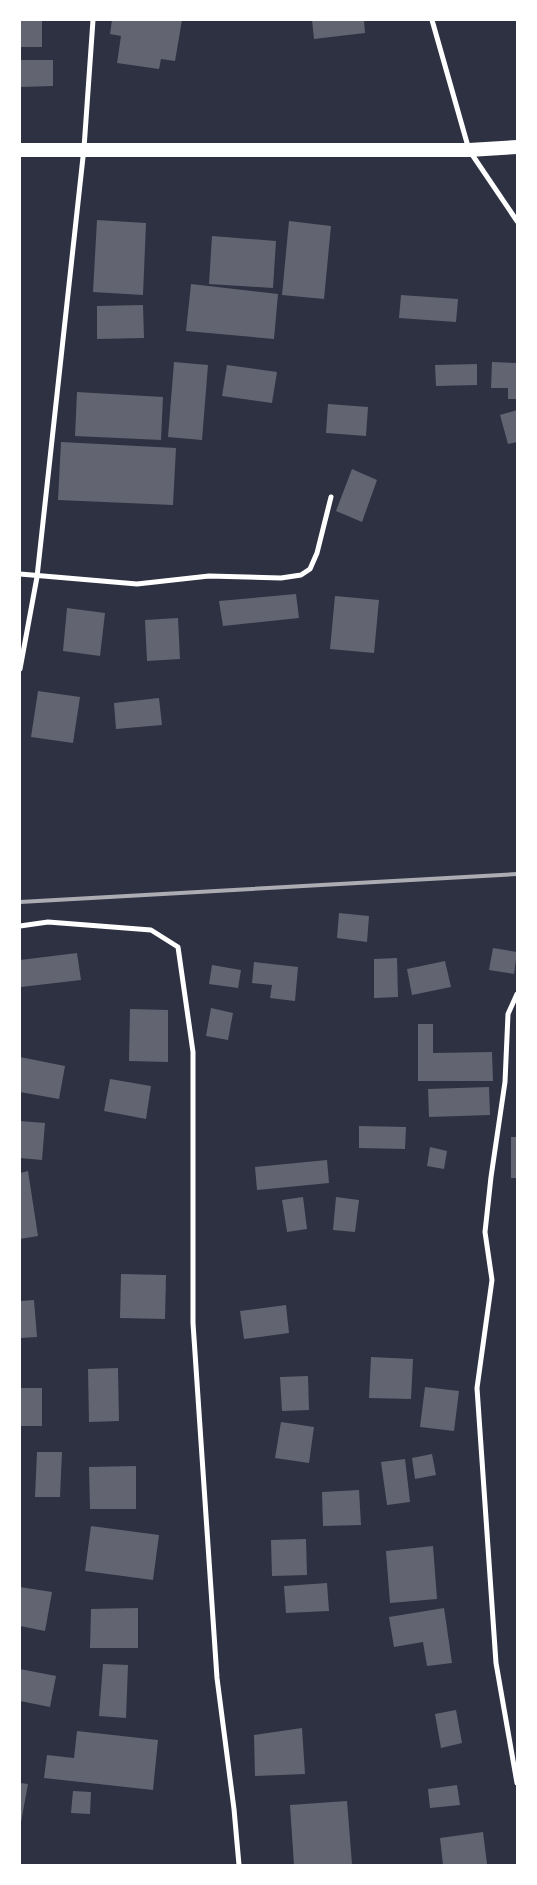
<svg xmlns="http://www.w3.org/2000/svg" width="537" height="1885" viewBox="0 0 537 1885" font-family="Overpass,sans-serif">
  <rect width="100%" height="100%" fill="#2d3142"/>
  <!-- building -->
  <g fill="#626471">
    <rect x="20" y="20" width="22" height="27"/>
    <polygon points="112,20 182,20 175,61 161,59 159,69 117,63 121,36 110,34"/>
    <polygon points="312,20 364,20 365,33 314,39"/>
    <polygon points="20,60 53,60 53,86 20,87"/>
    <polygon points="97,220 146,223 143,295 93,292"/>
    <polygon points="289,221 331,226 324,299 282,295"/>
    <polygon points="212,236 276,241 273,288 209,284"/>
    <polygon points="191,284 278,294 274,339 186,331"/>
    <polygon points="401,295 458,299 456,322 399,318"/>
    <polygon points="143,305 144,338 97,339 97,306"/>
    <polygon points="174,362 208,365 202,440 168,437"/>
    <polygon points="492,362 517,363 517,399 508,399 508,388 491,388"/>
    <polygon points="477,364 477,385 436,386 435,365"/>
    <polygon points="227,365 277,372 272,403 222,396"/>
    <polygon points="77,392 163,397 161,440 75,436"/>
    <polygon points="328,404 368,407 366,436 326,433"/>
    <polygon points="517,410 517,442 508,444 500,415"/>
    <polygon points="61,442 176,448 173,505 58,500"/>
    <polygon points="352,469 377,480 362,522 336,511"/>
    <polygon points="296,594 299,618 223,626 219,601"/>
    <polygon points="335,596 379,600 374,653 330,649"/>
    <polygon points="67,608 105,613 100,656 63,651"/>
    <polygon points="178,618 180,659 147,661 145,620"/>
    <polygon points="38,691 80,697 73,743 31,737"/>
    <polygon points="159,698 162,725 116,729 114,703"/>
    <polygon points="339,913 369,916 367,942 337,938"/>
    <polygon points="493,948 517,952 514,974 489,970"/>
    <polygon points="77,953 81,980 21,987 20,960"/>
    <polygon points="397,958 398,997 374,998 374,959"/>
    <polygon points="445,961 451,987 412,995 407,969"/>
    <polygon points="254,962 298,967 295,1001 270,998 272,985 252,983"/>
    <polygon points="212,965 241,970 238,988 209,984"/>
    <polygon points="211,1008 233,1013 228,1040 206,1036"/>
    <polygon points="130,1009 168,1010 168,1062 129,1061"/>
    <polygon points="418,1024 433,1024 433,1053 492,1052 493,1081 418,1081"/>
    <polygon points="20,1057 65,1066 59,1099 20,1092"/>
    <polygon points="110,1079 151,1086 146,1119 104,1111"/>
    <polygon points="489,1087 490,1115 429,1117 428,1089"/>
    <polygon points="20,1121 45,1123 42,1160 20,1158"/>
    <polygon points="359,1126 406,1127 405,1149 359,1148"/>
    <rect x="511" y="1137" width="6" height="41"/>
    <polygon points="430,1147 447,1151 444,1169 427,1166"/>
    <polygon points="327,1160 329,1183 257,1190 255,1167"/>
    <polygon points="28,1171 38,1236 20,1239 20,1173"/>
    <polygon points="303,1197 307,1229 287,1232 282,1200"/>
    <polygon points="336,1197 359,1200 355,1232 333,1230"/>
    <polygon points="121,1274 166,1275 165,1319 120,1318"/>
    <polygon points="34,1300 37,1337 20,1338 20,1301"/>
    <polygon points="286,1305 289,1333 244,1339 240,1311"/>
    <polygon points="371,1357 413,1359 411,1399 369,1398"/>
    <polygon points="118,1368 119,1421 89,1422 88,1369"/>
    <polygon points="308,1376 309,1410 282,1411 280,1377"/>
    <polygon points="425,1387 459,1391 454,1431 420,1427"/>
    <rect x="20" y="1388" width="22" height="38"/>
    <polygon points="281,1422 314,1427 309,1463 275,1458"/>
    <polygon points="37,1452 62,1452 60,1497 35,1497"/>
    <polygon points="432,1454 436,1475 415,1479 412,1458"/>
    <polygon points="405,1459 410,1502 387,1505 381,1462"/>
    <polygon points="136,1466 136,1509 90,1509 89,1467"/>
    <polygon points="359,1490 361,1525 323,1526 322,1492"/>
    <polygon points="91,1526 159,1535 153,1580 85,1571"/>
    <polygon points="306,1539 307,1575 272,1576 271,1540"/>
    <polygon points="433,1546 437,1599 390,1603 386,1551"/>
    <polygon points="327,1583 329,1611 286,1613 284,1586"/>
    <polygon points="20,1587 52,1592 45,1631 20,1626"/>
    <polygon points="138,1608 138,1648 90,1648 91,1609"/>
    <polygon points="444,1608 452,1663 427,1666 423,1642 394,1647 389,1617"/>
    <polygon points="103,1664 128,1665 126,1718 99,1716"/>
    <polygon points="20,1669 56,1676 50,1707 20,1701"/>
    <polygon points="456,1710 462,1743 441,1748 435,1714"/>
    <polygon points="302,1728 305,1774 255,1776 254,1735"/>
    <polygon points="77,1731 158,1740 153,1790 44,1778 47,1755 74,1758"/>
    <polygon points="20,1783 28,1784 21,1822 20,1822"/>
    <polygon points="457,1785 460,1805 430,1808 428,1789"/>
    <polygon points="73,1791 91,1792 90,1814 71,1813"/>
    <polygon points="347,1801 352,1864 294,1865 290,1805"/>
    <polygon points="483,1832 487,1864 443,1865 440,1838"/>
  </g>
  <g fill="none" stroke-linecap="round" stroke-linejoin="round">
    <!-- minor -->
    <g stroke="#fff" stroke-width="5">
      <polyline points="432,20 469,150 517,221"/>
      <polyline points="20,574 137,584 209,576 281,578 301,575 310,569 317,553 331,497"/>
      <polyline points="20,669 37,577 84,148 93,20"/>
      <polyline points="20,926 48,922 151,930 178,947 193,1052 193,1323 200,1427 217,1678 234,1809 239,1865"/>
      <polyline points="517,994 508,1014 505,1082 491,1177 485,1232 492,1280 477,1388 496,1663 517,1783"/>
    </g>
    <!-- trunk -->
    <polyline stroke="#fff" stroke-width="14" points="20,150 469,150 517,147"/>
    <!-- rail -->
    <polyline stroke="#abadb3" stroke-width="4" points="20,902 517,874"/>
  </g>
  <!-- border -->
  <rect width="537" height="1885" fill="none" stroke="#ffffff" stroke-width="42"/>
</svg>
